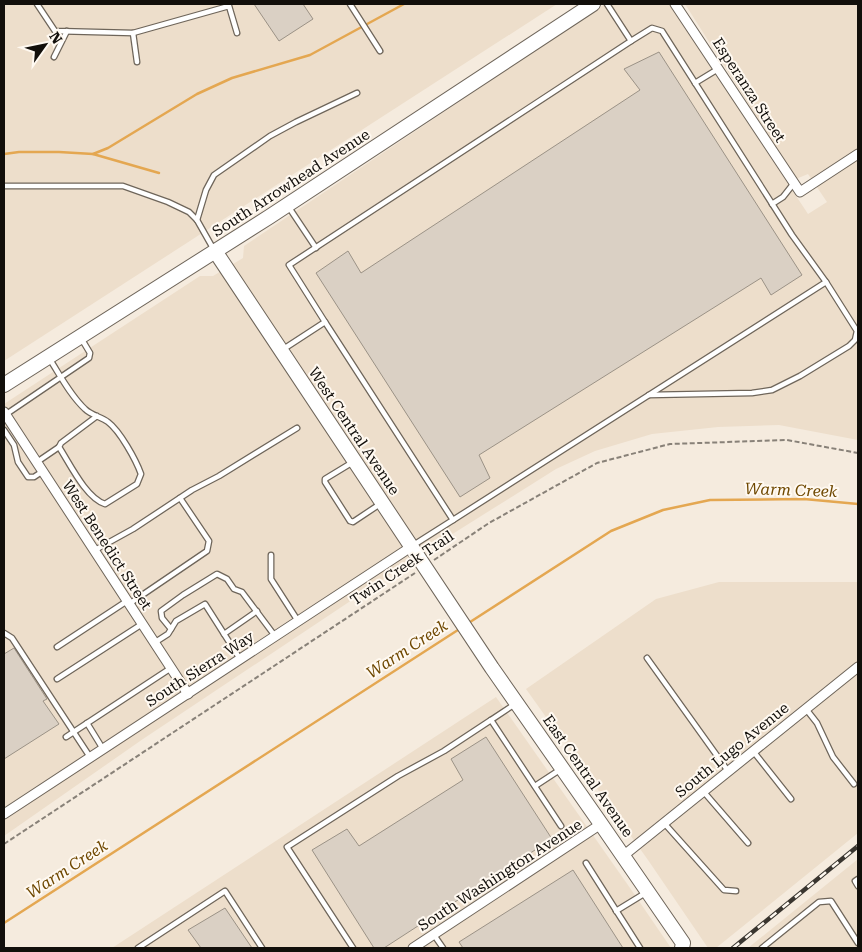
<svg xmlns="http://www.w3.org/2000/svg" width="862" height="952" viewBox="0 0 862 952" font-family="'Roboto Serif',serif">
  <rect width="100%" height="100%" fill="#f5ebde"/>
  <!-- built -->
  <g fill="#eddecb">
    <polygon points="4,4 557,4 4,361"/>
    <polygon points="605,4 669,4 808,214 827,202 808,174 796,179 685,4 858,4 858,440 779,425 718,427 652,434 595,451 556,469 427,550 143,739 4,836 4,404 200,276 213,276 243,258 244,246"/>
    <polygon points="719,582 858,582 858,833 716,948 708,948 648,860 526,689 656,599"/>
    <polygon points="496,697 630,888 671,948 112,948"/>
    <polygon points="858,859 858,948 748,948"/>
  </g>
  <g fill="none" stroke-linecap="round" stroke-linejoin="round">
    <!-- stream -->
    <g stroke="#e4a751" stroke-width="2.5">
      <polyline points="4,154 19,152 59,152 93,154 108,148 197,94 232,78 310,55 404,4"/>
      <polyline points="93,154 159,173"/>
      <polyline points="467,624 611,531 663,510 710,500 804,499 858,504"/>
      <polyline points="4,923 461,628"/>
    </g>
  </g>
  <!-- building -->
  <g fill="#dad0c4" stroke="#9b9286">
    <polygon points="254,4 303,4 313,19 279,41"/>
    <polygon points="659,52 802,275 771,295 761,278 479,455 490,478 460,497 316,273 348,251 361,273 640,90 624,69"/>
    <polygon points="14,648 47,699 43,701 59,724 4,759 4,654"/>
    <polygon points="486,737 552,839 384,948 374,948 312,850 347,829 359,846 463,780 451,759"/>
    <polygon points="573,870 623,948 463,948 459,942"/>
    <polygon points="225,908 252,948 201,948 188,930"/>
  </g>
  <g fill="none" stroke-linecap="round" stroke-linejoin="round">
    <defs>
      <g id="lane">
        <polyline points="37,4 55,31 133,33 229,6 237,33"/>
        <polyline points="350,4 380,51"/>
        <polyline points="133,33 137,62"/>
        <polyline points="54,57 67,31"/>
        <polyline points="695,83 718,69"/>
        <polyline points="4,186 123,186 168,202 189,212 197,220 214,250"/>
        <polyline points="772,204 783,197 794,183"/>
        <polyline points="288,206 316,248"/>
        <polyline points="197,220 206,190 214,175 270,136 296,122 357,93"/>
        <polyline points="325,322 453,520 412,546"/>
        <polyline points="282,350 325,322 289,265 631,41 607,4"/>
        <path d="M49,358c11,17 21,37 36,51 6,6 16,8 23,13 12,9 28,38 33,52l-4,10 -32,20c-19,-6 -35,-40 -46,-57l2,-4 36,-27"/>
        <polyline points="649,395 752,393 772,390 800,376 849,346 855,340 857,331 826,282"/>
        <polyline points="5,415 89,358 90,353 81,338"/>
        <polyline points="4,430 14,445 18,462 28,477 34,477 43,471"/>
        <polyline points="37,462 59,447"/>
        <polyline points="353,462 325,479 325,482 350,521 353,522 380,504"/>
        <polyline points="453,520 826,282 792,235 662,31 652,28 631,41"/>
        <polyline points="95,550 133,529 192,490 219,476 297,428"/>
        <polyline points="271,555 271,579 298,621"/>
        <polyline points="129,604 207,551 209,541 180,498"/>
        <polyline points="171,629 162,618 161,611 183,595 217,574 227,579 234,589 242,592 275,636"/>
        <polyline points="4,633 12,638 90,757"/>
        <polyline points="224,634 257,611"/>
        <polyline points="154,643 168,634 176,621 205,604 240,659"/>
        <polyline points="57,647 127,601"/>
        <polyline points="647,658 728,771"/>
        <polyline points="57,679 142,624"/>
        <polyline points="806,709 817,723 833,757 854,784"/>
        <polyline points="491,720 515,704"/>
        <polyline points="87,723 103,749"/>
        <polyline points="66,737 171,668"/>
        <polyline points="753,751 791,799"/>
        <polyline points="535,786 561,769"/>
        <polyline points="703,791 748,843"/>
        <polyline points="664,823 724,890 736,891"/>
        <polyline points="586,863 640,948"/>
        <polyline points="858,879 855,881 858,886"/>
        <polyline points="616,911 647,892"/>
        <polyline points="434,935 443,948"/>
        <polyline points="138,948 225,891 262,948"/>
        <polyline points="353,948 287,847 398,776 444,751 491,720 561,826"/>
        <polyline points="762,948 819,902 831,901 858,943"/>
      </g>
      <g id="street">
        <polyline points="675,4 800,192 858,154"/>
        <polyline points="4,412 188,694"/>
        <polyline points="4,814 411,547"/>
        <polyline points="623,856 858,667"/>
        <polyline points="413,948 601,824"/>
      </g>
      <g id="secondary">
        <polyline points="215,251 492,668 601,824 683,943 682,948"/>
        <polyline points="4,385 269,217 593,4"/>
      </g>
    </defs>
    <!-- lane casing -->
    <use href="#lane" stroke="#6e655a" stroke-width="7"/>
    <!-- street casing -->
    <use href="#street" stroke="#6e655a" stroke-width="11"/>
    <!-- secondary casing -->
    <use href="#secondary" stroke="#6e655a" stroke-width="16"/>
    <!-- path -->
    <g stroke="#888178" stroke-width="2" stroke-dasharray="5 2.5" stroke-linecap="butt">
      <polyline points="434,560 489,523 597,463 670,444 787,440 858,453"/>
      <polyline points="4,844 415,573"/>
    </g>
    <!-- lane -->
    <use href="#lane" stroke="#fff" stroke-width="4.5"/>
    <!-- street -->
    <use href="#street" stroke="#fff" stroke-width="9"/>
    <!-- secondary -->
    <use href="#secondary" stroke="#fff" stroke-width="14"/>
    <defs>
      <polyline id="rail" points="733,948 858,846"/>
    </defs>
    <!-- rail casing -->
    <use href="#rail" stroke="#3a3630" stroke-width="4.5"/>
    <!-- rail -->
    <use href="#rail" stroke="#fff9f1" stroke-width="2.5" stroke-dasharray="8" stroke-linecap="butt"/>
  </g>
  <g text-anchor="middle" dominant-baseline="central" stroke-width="4" stroke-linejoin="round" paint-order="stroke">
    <!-- street labels -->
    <g font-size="15" fill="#120f0b" stroke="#fff9f1">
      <text transform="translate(749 90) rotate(57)">Esperanza Street</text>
      <text transform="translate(291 183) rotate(-33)">South Arrowhead Avenue</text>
      <text transform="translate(354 431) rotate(56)">West Central Avenue</text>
      <text transform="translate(107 545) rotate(57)">West Benedict Street</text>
      <text transform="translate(402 568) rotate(-34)">Twin Creek Trail</text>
      <text transform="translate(200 669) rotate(-33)">South Sierra Way</text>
      <text transform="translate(732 750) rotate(-39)">South Lugo Avenue</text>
      <text transform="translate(588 776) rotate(55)">East Central Avenue</text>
      <text transform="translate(500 875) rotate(-33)">South Washington Avenue</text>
    </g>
    <!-- water labels -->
    <g font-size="16" font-style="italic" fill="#6f4800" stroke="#fff9f1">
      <text transform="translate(791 490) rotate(2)">Warm Creek</text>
      <text transform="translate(407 649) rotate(-33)">Warm Creek</text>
      <text transform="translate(67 869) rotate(-33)">Warm Creek</text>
    </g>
  </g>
  <!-- border -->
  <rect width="862" height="952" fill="none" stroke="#120f0b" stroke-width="10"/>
  <!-- north arrow -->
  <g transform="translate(45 45) rotate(57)" stroke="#fff9f1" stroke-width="4" paint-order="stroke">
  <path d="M0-4L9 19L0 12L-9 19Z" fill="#120f0b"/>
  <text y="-8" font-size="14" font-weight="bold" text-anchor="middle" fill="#120f0b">N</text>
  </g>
</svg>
